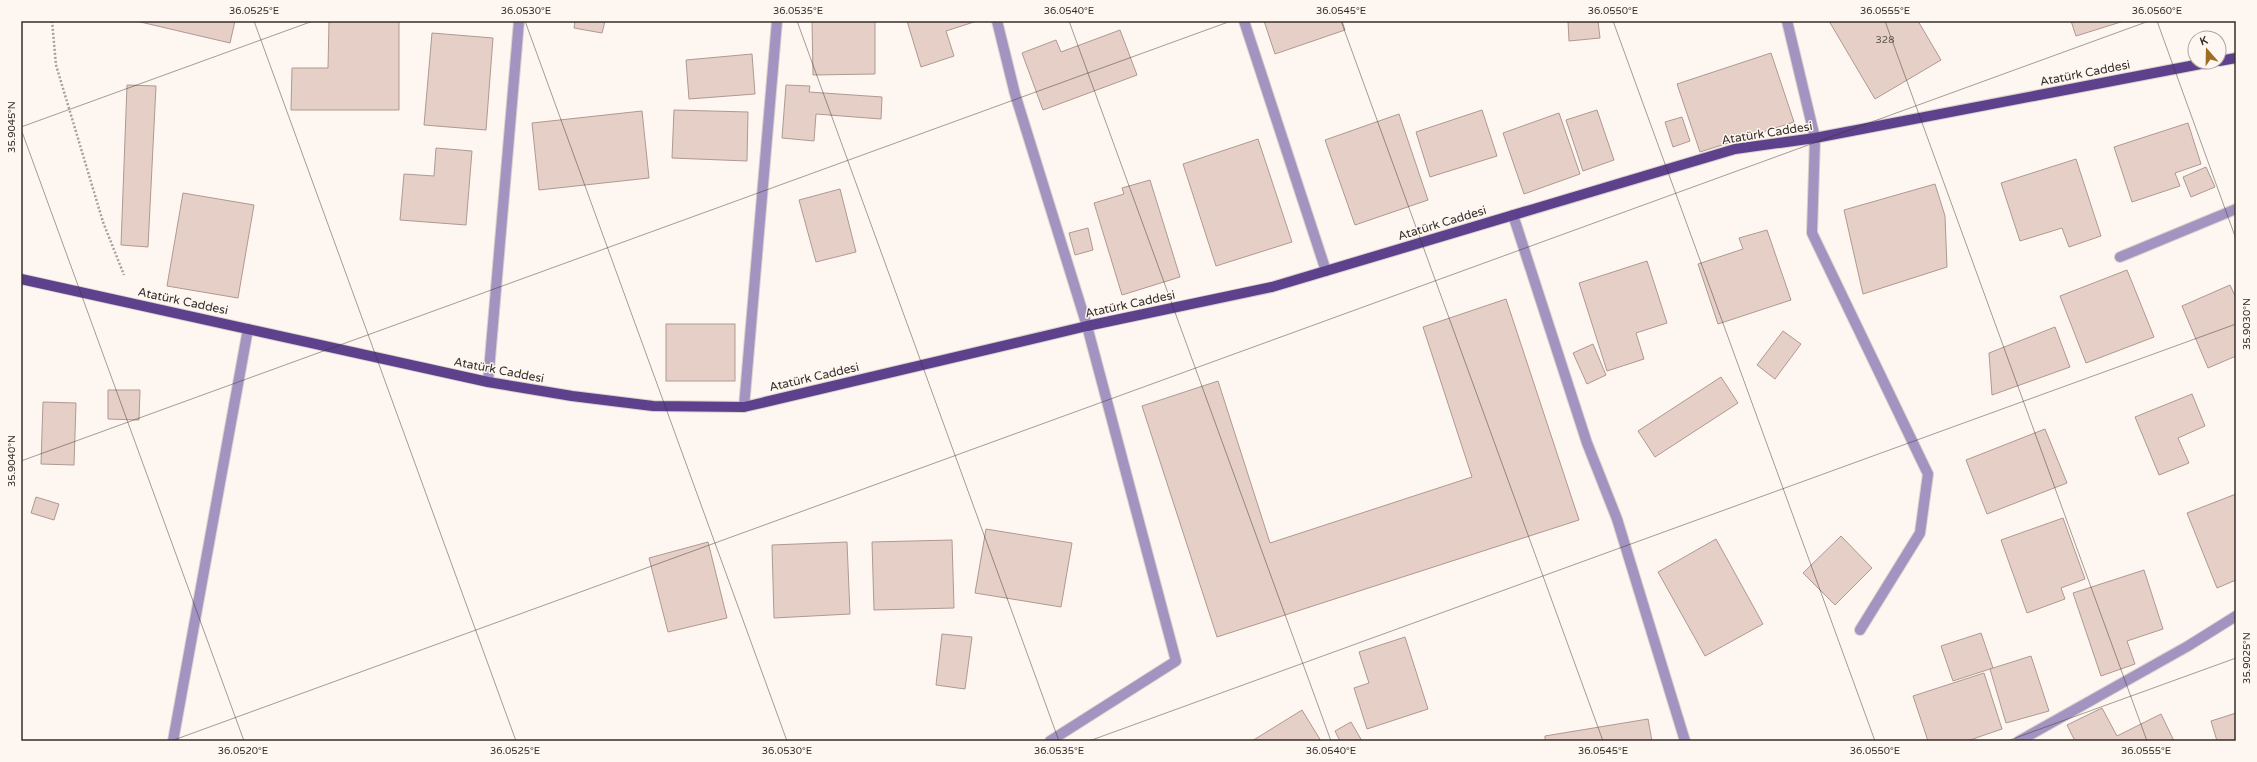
<svg xmlns="http://www.w3.org/2000/svg" width="2257" height="762" viewBox="0 0 2257 762" font-family="'Varela Round',sans-serif">
  <rect width="100%" height="100%" fill="#fef6f0"/>
  <!-- building -->
  <g fill="#e6cfc6" stroke="#af9992">
    <polygon points="136,21 235,21 230,43"/>
    <polygon points="329,21 399,21 399,110 291,110 292,68 328,68"/>
    <polygon points="575,21 605,21 602,33 574,28"/>
    <polygon points="812,21 875,21 875,74 813,75"/>
    <polygon points="907,21 977,21 946,31 954,56 921,67"/>
    <polygon points="1264,21 1342,21 1345,30 1275,54"/>
    <polygon points="1568,21 1598,21 1600,38 1569,41"/>
    <polygon points="1829,21 1918,21 1941,60 1875,99"/>
    <polygon points="2071,21 2124,21 2076,36"/>
    <polygon points="1120,30 1137,75 1043,110 1022,53 1056,40 1061,52"/>
    <polygon points="432,33 493,38 486,130 424,125"/>
    <polygon points="1771,53 1794,122 1700,152 1677,84"/>
    <polygon points="752,54 755,94 689,99 686,60"/>
    <polygon points="127,85 156,86 148,247 121,245"/>
    <polygon points="786,85 810,86 809,92 882,97 881,119 816,114 814,141 782,138"/>
    <polygon points="674,110 748,112 747,161 672,158"/>
    <polygon points="1482,110 1497,156 1430,177 1416,132"/>
    <polygon points="1597,110 1614,160 1583,171 1566,120"/>
    <polygon points="642,111 649,178 539,190 532,123"/>
    <polygon points="1559,113 1580,174 1524,194 1503,133"/>
    <polygon points="1399,114 1428,200 1355,225 1325,140"/>
    <polygon points="1682,117 1690,141 1673,147 1665,122"/>
    <polygon points="2188,123 2201,164 2175,173 2180,186 2132,202 2114,147"/>
    <polygon points="1258,139 1292,242 1216,266 1183,164"/>
    <polygon points="436,148 472,151 466,225 400,220 404,174 434,176"/>
    <polygon points="2076,159 2101,236 2069,247 2062,228 2020,241 2001,183"/>
    <polygon points="2206,167 2215,187 2191,197 2183,177"/>
    <polygon points="1150,180 1180,277 1122,295 1094,203 1124,194 1122,188"/>
    <polygon points="1935,184 1945,216 1947,267 1863,294 1844,210"/>
    <polygon points="840,189 856,252 816,262 799,200"/>
    <polygon points="183,193 254,205 238,298 167,286"/>
    <polygon points="1088,228 1093,250 1075,255 1069,233"/>
    <polygon points="1767,230 1791,300 1718,324 1698,264 1743,249 1739,238"/>
    <polygon points="1647,261 1667,323 1636,333 1644,359 1607,371 1579,283"/>
    <polygon points="2127,270 2154,337 2086,363 2060,296"/>
    <polygon points="2230,285 2236,298 2236,356 2208,368 2182,306"/>
    <polygon points="1506,299 1579,520 1217,637 1142,406 1218,381 1270,543 1472,477 1423,327"/>
    <rect x="666" y="324" width="69" height="57"/>
    <polygon points="2055,327 2070,367 1992,395 1989,353"/>
    <polygon points="1783,331 1801,344 1775,379 1757,365"/>
    <polygon points="1593,344 1606,375 1587,384 1573,353"/>
    <polygon points="1721,377 1738,403 1655,457 1638,431"/>
    <polygon points="108,390 140,390 139,420 108,419"/>
    <polygon points="2192,394 2205,426 2178,438 2189,463 2159,475 2135,417"/>
    <polygon points="43,402 76,403 74,465 41,464"/>
    <polygon points="2045,429 2067,483 1987,514 1966,460"/>
    <polygon points="2236,494 2236,580 2217,588 2187,513"/>
    <polygon points="36,497 59,504 54,520 31,513"/>
    <polygon points="2063,518 2085,579 2061,588 2065,599 2027,613 2001,540"/>
    <polygon points="986,529 1072,543 1061,607 975,593"/>
    <polygon points="1841,536 1872,568 1835,605 1803,573"/>
    <polygon points="1716,539 1763,624 1705,656 1658,572"/>
    <polygon points="952,540 954,608 874,610 872,542"/>
    <polygon points="708,542 727,618 668,632 649,558"/>
    <polygon points="847,542 850,614 774,618 772,545"/>
    <polygon points="2144,570 2163,629 2127,641 2135,664 2101,676 2073,593"/>
    <polygon points="1981,633 1993,668 1953,681 1941,646"/>
    <polygon points="942,634 972,637 965,689 936,685"/>
    <polygon points="1405,637 1428,709 1367,729 1354,688 1369,683 1359,652"/>
    <polygon points="2031,656 2049,711 2006,723 1990,669"/>
    <polygon points="1984,673 2002,729 1967,741 1928,741 1913,696"/>
    <polygon points="2102,708 2117,736 2161,714 2174,741 2075,741 2067,725"/>
    <polygon points="1302,710 1321,741 1252,741"/>
    <polygon points="2236,713 2236,741 2217,741 2211,721"/>
    <polygon points="1648,719 1652,741 1545,741 1545,736"/>
    <polygon points="1351,722 1362,741 1340,741 1335,731"/>
  </g>
  <g fill="none" stroke-linecap="round" stroke-linejoin="round">
    <defs>
      <g id="minor">
        <polyline points="997,21 1015,94 1087,326 1176,661 1050,741"/>
        <polyline points="1244,21 1326,271"/>
        <polyline points="1787,21 1815,138 1812,233 1928,474 1920,533 1860,630"/>
        <polyline points="1513,215 1587,443 1617,519 1685,741"/>
        <polyline points="2120,257 2236,209"/>
        <polyline points="488,382 519,21"/>
        <polyline points="744,407 777,21"/>
        <polyline points="173,741 248,329"/>
        <polyline points="2019,741 2188,646 2236,616"/>
      </g>
      <g id="major">
        <polyline points="2219,61 2236,58"/>
        <polyline points="21,279 488,382 572,396 653,406 744,407 1087,326 1272,287 1735,149 1815,138 2211,62"/>
      </g>
    </defs>
    <!-- minor casing -->
    <use href="#minor" stroke="#dad2cc" stroke-width="12"/>
    <!-- major casing -->
    <use href="#major" stroke="#dad2cc" stroke-width="12"/>
    <!-- path -->
    <polyline stroke="#a8a09a" stroke-width="2.5" stroke-dasharray="2 2" stroke-linecap="butt" points="52,21 56,65 103,222 124,275"/>
    <!-- minor -->
    <use href="#minor" stroke="#a294c0" stroke-width="10"/>
    <!-- major -->
    <use href="#major" stroke="#5d418c" stroke-width="10"/>
  </g>
  <!-- ticks -->
  <path fill="none" stroke="#352e29" stroke-width="1" stroke-opacity="0.45" d="M254,21l262,720M525,21l262,720M797,21l262,720M1069,21l262,720M1341,21l262,720M1613,21l262,720M1885,21l262,720M2157,21l79,218M21,127l292,-106M21,129l223,612M21,461l1210,-440M171,741l1978,-720M1089,741l1147,-417M2007,741l229,-83"/>
  <g text-anchor="middle" dominant-baseline="central" stroke-width="3" stroke-linejoin="round" paint-order="stroke">
    <!-- number labels -->
    <g font-size="10" fill="#615650">
      <text x="1885" y="40">328</text>
    </g>
    <!-- street labels -->
    <g font-size="12" fill="#352e29" stroke="#fef6f0">
      <text transform="translate(2085 73) rotate(-11)">Atatürk Caddesi</text>
      <text transform="translate(1767 133) rotate(-9)">Atatürk Caddesi</text>
      <text transform="translate(1442 223) rotate(-17)">Atatürk Caddesi</text>
      <text transform="translate(183 301) rotate(12)">Atatürk Caddesi</text>
      <text transform="translate(1130 304) rotate(-12)">Atatürk Caddesi</text>
      <text transform="translate(499 370) rotate(11)">Atatürk Caddesi</text>
      <text transform="translate(814 377) rotate(-13)">Atatürk Caddesi</text>
    </g>
  </g>
  <!-- border -->
  <rect width="2257" height="762" fill="none" stroke="#fef6f0" stroke-width="44"/>
  <!-- north arrow -->
  <g transform="translate(2207 50) rotate(340)"><circle r="19" fill="#fef6f0" stroke="#aea6a0"/>
  <path d="M0-3L7 15L0 10L-7 15Z" fill="#9d6e20"/>
  <text y="-6" font-size="11" font-weight="bold" text-anchor="middle" fill="#352e29">K</text>
  </g>
  <rect x="22" y="22" width="2213" height="718" fill="none" stroke="#352e29" stroke-width="1.5"/>
  <g font-size="10" text-anchor="middle" fill="#352e29">
    <text x="254" y="14">36.0525°E</text>
    <text x="526" y="14">36.0530°E</text>
    <text x="798" y="14">36.0535°E</text>
    <text x="1069" y="14">36.0540°E</text>
    <text x="1341" y="14">36.0545°E</text>
    <text x="1613" y="14">36.0550°E</text>
    <text x="1885" y="14">36.0555°E</text>
    <text x="2157" y="14">36.0560°E</text>
    <text transform="translate(11 127) rotate(-90)" y="4">35.9045°N</text>
    <text transform="translate(2246 324) rotate(-90)" y="4">35.9030°N</text>
    <text transform="translate(11 461) rotate(-90)" y="4">35.9040°N</text>
    <text transform="translate(2246 658) rotate(-90)" y="4">35.9025°N</text>
    <text x="243" y="754">36.0520°E</text>
    <text x="515" y="754">36.0525°E</text>
    <text x="787" y="754">36.0530°E</text>
    <text x="1059" y="754">36.0535°E</text>
    <text x="1331" y="754">36.0540°E</text>
    <text x="1603" y="754">36.0545°E</text>
    <text x="1875" y="754">36.0550°E</text>
    <text x="2146" y="754">36.0555°E</text>
  </g>
</svg>
